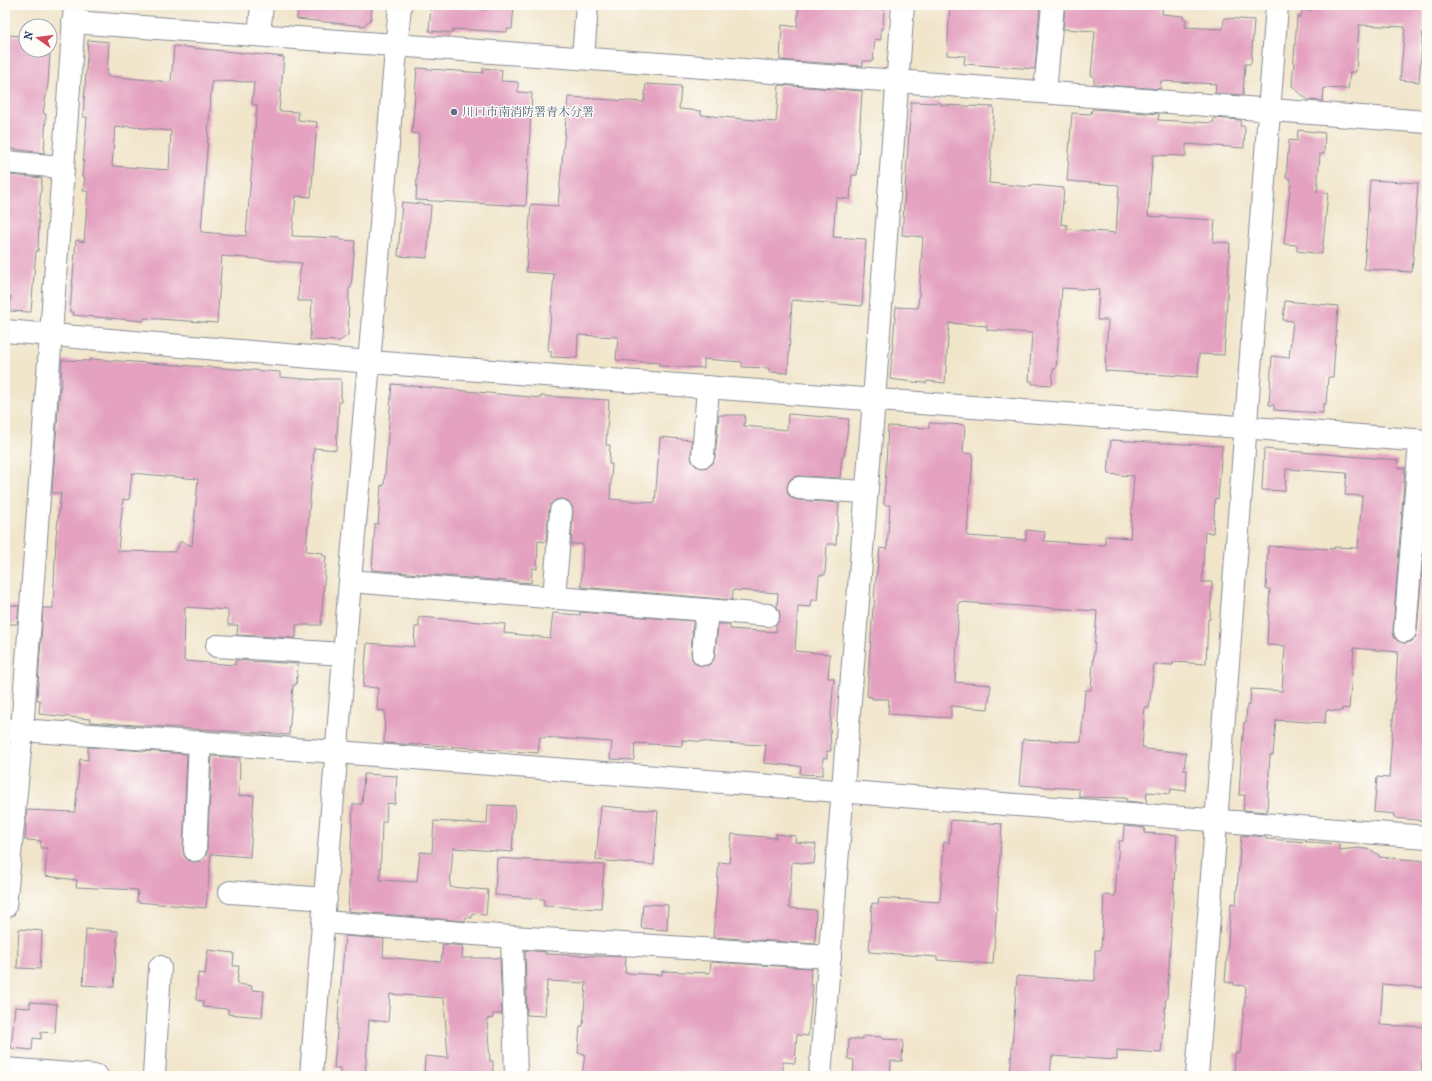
<svg xmlns="http://www.w3.org/2000/svg" width="1432" height="1081" viewBox="0 0 1432 1081" font-family="'IM FELL French Canon','Noto Serif JP',serif">
  <rect width="100%" height="100%" fill="#fdfcf7"/>
  <filter id="ink" filterUnits="userSpaceOnUse"><feTurbulence type="fractalNoise" baseFrequency=".025" numOctaves="2"/><feDisplacementMap in="SourceGraphic" scale="8" xChannelSelector="R" yChannelSelector="G"/><feConvolveMatrix kernelMatrix="1 2 1 2 8 2 1 2 1" color-interpolation-filters="sRGB"/></filter>
  <filter id="wash" filterUnits="userSpaceOnUse"><feTurbulence type="fractalNoise" baseFrequency=".012" numOctaves="4" result="noise"/><feDisplacementMap in="SourceGraphic" scale="16" xChannelSelector="R" yChannelSelector="G"/><feGaussianBlur stdDeviation="0.9" result="paint"/><feColorMatrix in="noise" values="0 0 0 0 0 0 0 0 0 0 0 0 0 0 0 0 0 1.4 0 .05"/><feComposite in="paint" operator="in"/></filter>
  <g filter="url(#wash)">
    <rect width="100%" height="100%" fill="#f1e5ca"/>
    <g id="blocks">
      <!-- building -->
      <g fill="#e4a1c0" fill-rule="evenodd">
        <polygon points="298,5 372,5 371,19 363,26 297,19"/>
        <polygon points="431,5 485,10 485,5 514,5 512,29 507,29 507,32 453,29 453,33 429,31"/>
        <polygon points="799,5 884,5 883,29 881,28 881,40 875,39 873,61 863,61 863,66 780,60 782,25 797,27"/>
        <polygon points="950,5 1040,5 1035,69 964,64 965,56 947,55"/>
        <polygon points="1065,5 1163,5 1162,14 1183,16 1183,19 1186,19 1185,27 1223,29 1224,18 1254,20 1251,64 1245,64 1243,95 1215,93 1216,84 1161,81 1160,89 1094,84 1094,76 1091,76 1095,31 1063,29"/>
        <polygon points="1311,5 1425,5 1419,82 1400,80 1405,27 1359,25 1356,72 1350,72 1348,89 1324,88 1323,101 1308,100 1292,86 1297,17 1301,17 1302,10 1311,11"/>
        <polygon points="5,35 26,36 26,50 50,50 50,38 51,38 48,84 43,113 46,114 44,153 5,148"/>
        <path d="M88,40l21,2 -2,34 64,6 3,-36 110,11 -5,54 19,1v8l19,2 -6,75 -15,-1 -4,40 48,2v2l15,1 -4,47h-2l-1,47 -8,6 -30,-1 2,-39h-14l1,-25 3,-13 -80,-7 -5,67 -73,-5v3l-71,-6 1,-3h-4l6,-72 8,2 4,-51h-5l2,-14h-3l5,-60h-4zM212,81l42,1 -2,22 5,1 -11,131 -45,-4zM124,126l47,5 -2,39 -57,-4 3,-39 9,1z"/>
        <polygon points="417,68 483,73 483,68 502,70 501,81 518,82 518,92 532,93 526,206 416,200 419,134 412,133"/>
        <polygon points="646,84 681,86 679,109 701,111 701,115 776,122 779,85 862,91 857,175 852,175 850,199 836,198 833,237 866,239 862,306 792,300 788,373 769,372 769,368 742,367 742,362 704,359 704,368 659,366 659,363 616,360 618,337 578,335 577,358 551,357 551,351 548,351 554,274 526,272 531,204 558,206 568,97 644,102"/>
        <polygon points="911,102 941,103 941,105 994,107 989,183 1032,187 1032,185 1064,188 1061,224 1067,225 1067,229 1116,233 1119,185 1067,181 1072,113 1091,114 1092,109 1159,114 1158,120 1213,123 1214,118 1241,120 1240,126 1245,126 1244,148 1186,144 1186,156 1153,155 1151,176 1148,216 1215,220 1213,242 1230,243 1224,355 1199,354 1198,377 1105,371 1108,320 1097,320 1099,290 1062,288 1056,369 1053,369 1052,385 1032,384 1032,381 1029,381 1032,333 987,330 987,326 949,323 945,383 927,381 927,383 913,382 890,379 896,307 918,308 923,237 902,235"/>
        <polygon points="1298,130 1325,133 1324,154 1320,154 1317,192 1328,193 1322,254 1297,251 1297,245 1284,244 1291,179 1286,178 1289,140 1297,141"/>
        <polygon points="8,175 42,178 42,179 38,221 39,221 38,251 36,251 31,312 9,311 11,296 5,295 5,220"/>
        <polygon points="1370,180 1418,183 1412,272 1364,269"/>
        <polygon points="402,202 431,205 427,258 398,256"/>
        <polygon points="1285,301 1338,306 1333,377 1328,377 1326,404 1323,404 1323,413 1274,410 1274,405 1269,405 1272,356 1289,358 1293,321 1283,320"/>
        <path d="M90,359l190,13v5l37,3v-1h24v23h-2l-3,48 -22,-2 -8,103 17,2v3h3l-5,69h-25v13l-59,-3 1,-10h-10v-15l-43,-3 -1,54 51,4v-5l63,4 -2,21h-3l-4,50 -199,-13v-3l-51,-5 1,-14h-3l6,-92h10l3,-71 5,-44h-9l8,-106h1l1,-27 28,1zM132,473l66,6 -6,67 -11,-5 -6,11 -57,-1 5,-52 6,1z"/>
        <polygon points="392,384 541,398 541,396 609,400 606,445 610,445 609,464 612,464 610,499 655,503 660,437 692,440 691,455 692,461 696,466 702,468 708,467 713,463 715,457 719,415 745,415 744,426 787,430 788,414 849,419 844,457 842,457 840,478 799,476 793,477 789,481 787,487 788,494 792,498 798,500 839,503 836,544 827,544 825,575 819,575 817,600 812,600 811,607 798,606 795,651 830,654 828,678 834,678 830,727 831,751 827,751 827,758 823,758 823,775 800,774 801,767 797,766 764,763 766,745 721,743 682,740 682,746 635,743 634,760 610,759 612,742 540,737 538,753 419,744 419,745 384,743 385,711 377,710 378,688 363,687 367,643 414,647 415,627 419,627 419,617 505,624 504,633 550,638 553,613 580,615 580,612 693,621 691,653 692,659 696,664 702,666 709,665 713,661 715,655 718,624 730,624 730,629 776,632 776,624 778,622 780,616 779,610 777,607 778,593 733,590 732,600 581,587 583,544 571,544 573,512 572,506 568,501 562,499 555,500 551,504 549,510 546,542 538,541 537,569 532,568 531,583 372,570 375,524 378,524 381,485 384,486"/>
        <polygon points="929,423 965,425 963,453 973,454 971,484 970,484 967,536 1026,540 1026,530 1045,532 1044,541 1105,545 1105,536 1130,538 1134,476 1108,474 1111,440 1222,446 1218,499 1215,498 1213,533 1205,532 1202,582 1212,582 1210,619 1208,619 1206,664 1173,662 1173,665 1154,664 1149,708 1145,707 1142,747 1145,747 1145,749 1186,753 1184,770 1187,770 1186,791 1171,789 1170,794 1147,792 1146,803 1126,801 1126,798 1079,797 1079,789 1019,785 1023,739 1081,742 1085,690 1091,690 1097,611 959,602 955,682 991,685 988,709 951,706 951,718 888,714 889,699 872,699 872,697 867,696 873,608 874,608 875,587 880,548 887,549 890,505 884,505 888,426 929,428"/>
        <polygon points="1264,449 1398,460 1397,468 1405,468 1393,630 1394,637 1398,641 1404,643 1411,642 1415,638 1417,632 1427,511 1427,821 1394,818 1394,814 1374,812 1377,777 1389,778 1398,652 1354,648 1349,709 1342,708 1342,711 1326,710 1325,723 1276,720 1273,755 1270,755 1267,812 1243,810 1245,795 1239,795 1241,761 1244,722 1246,722 1247,705 1250,705 1251,689 1282,691 1285,646 1267,645 1270,589 1266,589 1268,546 1334,549 1334,547 1358,548 1362,496 1345,495 1347,473 1286,469 1285,491 1262,490"/>
        <polygon points="5,604 19,606 17,624 5,624"/>
        <polygon points="88,747 187,754 183,849 184,856 189,861 194,862 201,861 206,856 207,851 212,756 240,758 239,796 254,795 250,857 211,854 206,908 137,902 138,890 76,887 77,880 45,876 47,848 41,848 41,841 25,840 27,810 75,812 80,759 88,760"/>
        <polygon points="364,774 397,776 395,804 387,803 386,822 382,822 380,880 417,882 420,852 432,853 434,821 487,824 488,805 515,806 512,852 453,848 450,887 488,890 486,915 472,914 472,918 465,917 465,921 348,911 353,804 362,804"/>
        <polygon points="601,806 658,811 654,865 596,860"/>
        <polygon points="951,820 1002,824 993,964 937,960 937,957 869,952 872,903 878,904 879,898 940,902 944,842 949,843"/>
        <polygon points="1124,826 1145,828 1144,833 1177,835 1167,998 1166,998 1161,1053 1117,1050 1117,1060 1052,1056 1050,1076 1010,1076 1017,976 1095,981 1095,950 1101,950 1104,895 1115,896 1119,841 1123,841"/>
        <polygon points="732,834 776,838 776,834 796,836 795,842 816,844 814,864 792,862 789,908 816,910 815,944 713,937 719,862 729,863"/>
        <polygon points="1241,835 1266,837 1266,839 1339,844 1339,850 1359,848 1371,850 1379,855 1379,857 1427,861 1427,988 1383,984 1380,1025 1427,1027 1427,1060 1422,1060 1421,1076 1234,1076 1235,1053 1240,1053 1246,986 1234,985 1234,983 1225,982 1231,903 1236,904"/>
        <polygon points="497,858 604,865 601,909 544,906 544,899 495,895"/>
        <polygon points="643,904 668,905 667,930 641,928"/>
        <polygon points="19,929 42,931 40,969 17,968"/>
        <polygon points="86,929 118,931 114,987 83,985"/>
        <polygon points="345,936 384,939 383,957 441,962 443,944 463,946 462,958 500,958 502,1014 493,1014 493,1018 487,1019 490,1061 493,1061 493,1076 424,1076 425,1056 448,1058 444,998 390,994 388,1022 369,1020 365,1076 340,1076 340,1068 334,1068"/>
        <polygon points="208,950 234,953 233,966 239,966 237,984 252,986 251,990 264,991 262,1017 228,1014 228,1009 203,1007 203,1001 196,1000 198,973 205,974"/>
        <polygon points="525,950 546,952 545,954 626,957 625,973 662,975 662,971 710,973 711,962 811,968 810,985 813,985 808,1036 797,1035 795,1063 783,1062 783,1076 582,1076 585,1054 578,1053 580,1026 583,1026 586,983 547,981 545,1016 527,1015"/>
        <polygon points="30,1002 57,1004 55,1033 41,1032 41,1039 33,1038 32,1050 11,1048 15,1007 30,1008"/>
        <polygon points="863,1036 882,1037 882,1039 903,1040 902,1061 891,1061 890,1076 853,1076 854,1060 848,1059 849,1039 863,1039"/>
      </g>
    </g>
  </g>
  <g filter="url(#ink)">
    <use href="#blocks" fill-opacity="0" stroke="#868a94" stroke-width="1"/>
    <g fill="none" stroke-linecap="round" stroke-linejoin="round">
      <defs>
        <g id="minor">
          <polyline points="73,22 897,81 1427,122"/>
          <polyline points="259,35 262,5"/>
          <polyline points="583,58 587,5"/>
          <polyline points="1045,92 1053,5"/>
          <polyline points="5,162 62,167"/>
          <polyline points="5,331 370,362 1427,441"/>
          <polyline points="703,456 708,387"/>
          <polyline points="799,488 866,492"/>
          <polyline points="350,581 768,615"/>
          <polyline points="554,598 561,511"/>
          <polyline points="1405,631 1420,441"/>
          <polyline points="217,646 344,654"/>
          <polyline points="703,654 707,610"/>
          <polyline points="5,729 337,752 1427,837"/>
          <polyline points="195,850 200,742"/>
          <polyline points="230,892 326,899"/>
          <polyline points="5,907 22,730 75,5"/>
          <polyline points="324,922 512,937 830,957"/>
          <polyline points="512,937 516,1076"/>
          <polyline points="5,1069 97,1076"/>
          <polyline points="154,1076 160,967"/>
          <polyline points="311,1076 350,581 400,5"/>
          <polyline points="820,1076 874,400 903,5"/>
          <path d="M1197,1076c29,-357 52,-714 80,-1071"/>
        </g>
      </defs>
      <!-- minor casing -->
      <use href="#minor" stroke="#868a94" stroke-width="24"/>
      <!-- minor -->
      <use href="#minor" stroke="#fff" stroke-width="22"/>
    </g>
  </g>
  <!-- markers -->
  <circle fill="#5c6f8a" stroke="#fdfcf7" stroke-width="1.5" cx="454" cy="112" r="4"/>
  <g text-anchor="middle" dominant-baseline="central" stroke-width="3" stroke-linejoin="round" paint-order="stroke">
    <!-- service labels -->
    <g font-size="12" fill="#4e5e75" stroke="#fdfcf7" text-anchor="start">
      <text x="462" y="112">川口市南消防署青木分署</text>
    </g>
  </g>
  <!-- margin -->
  <rect width="1432" height="1081" fill="none" stroke="#fdfcf7" stroke-width="20"/>
  <!-- north arrow -->
  <g transform="translate(38 38) rotate(284)"><circle r="19" fill="#fdfcf7" stroke="#a3aaba"/>
  <path d="M0-3L7 15L0 10L-7 15Z" fill="#d1495b"/>
  <text y="-6" font-size="11" font-weight="bold" text-anchor="middle" fill="#1b2f5e">N</text>
  </g>
</svg>
